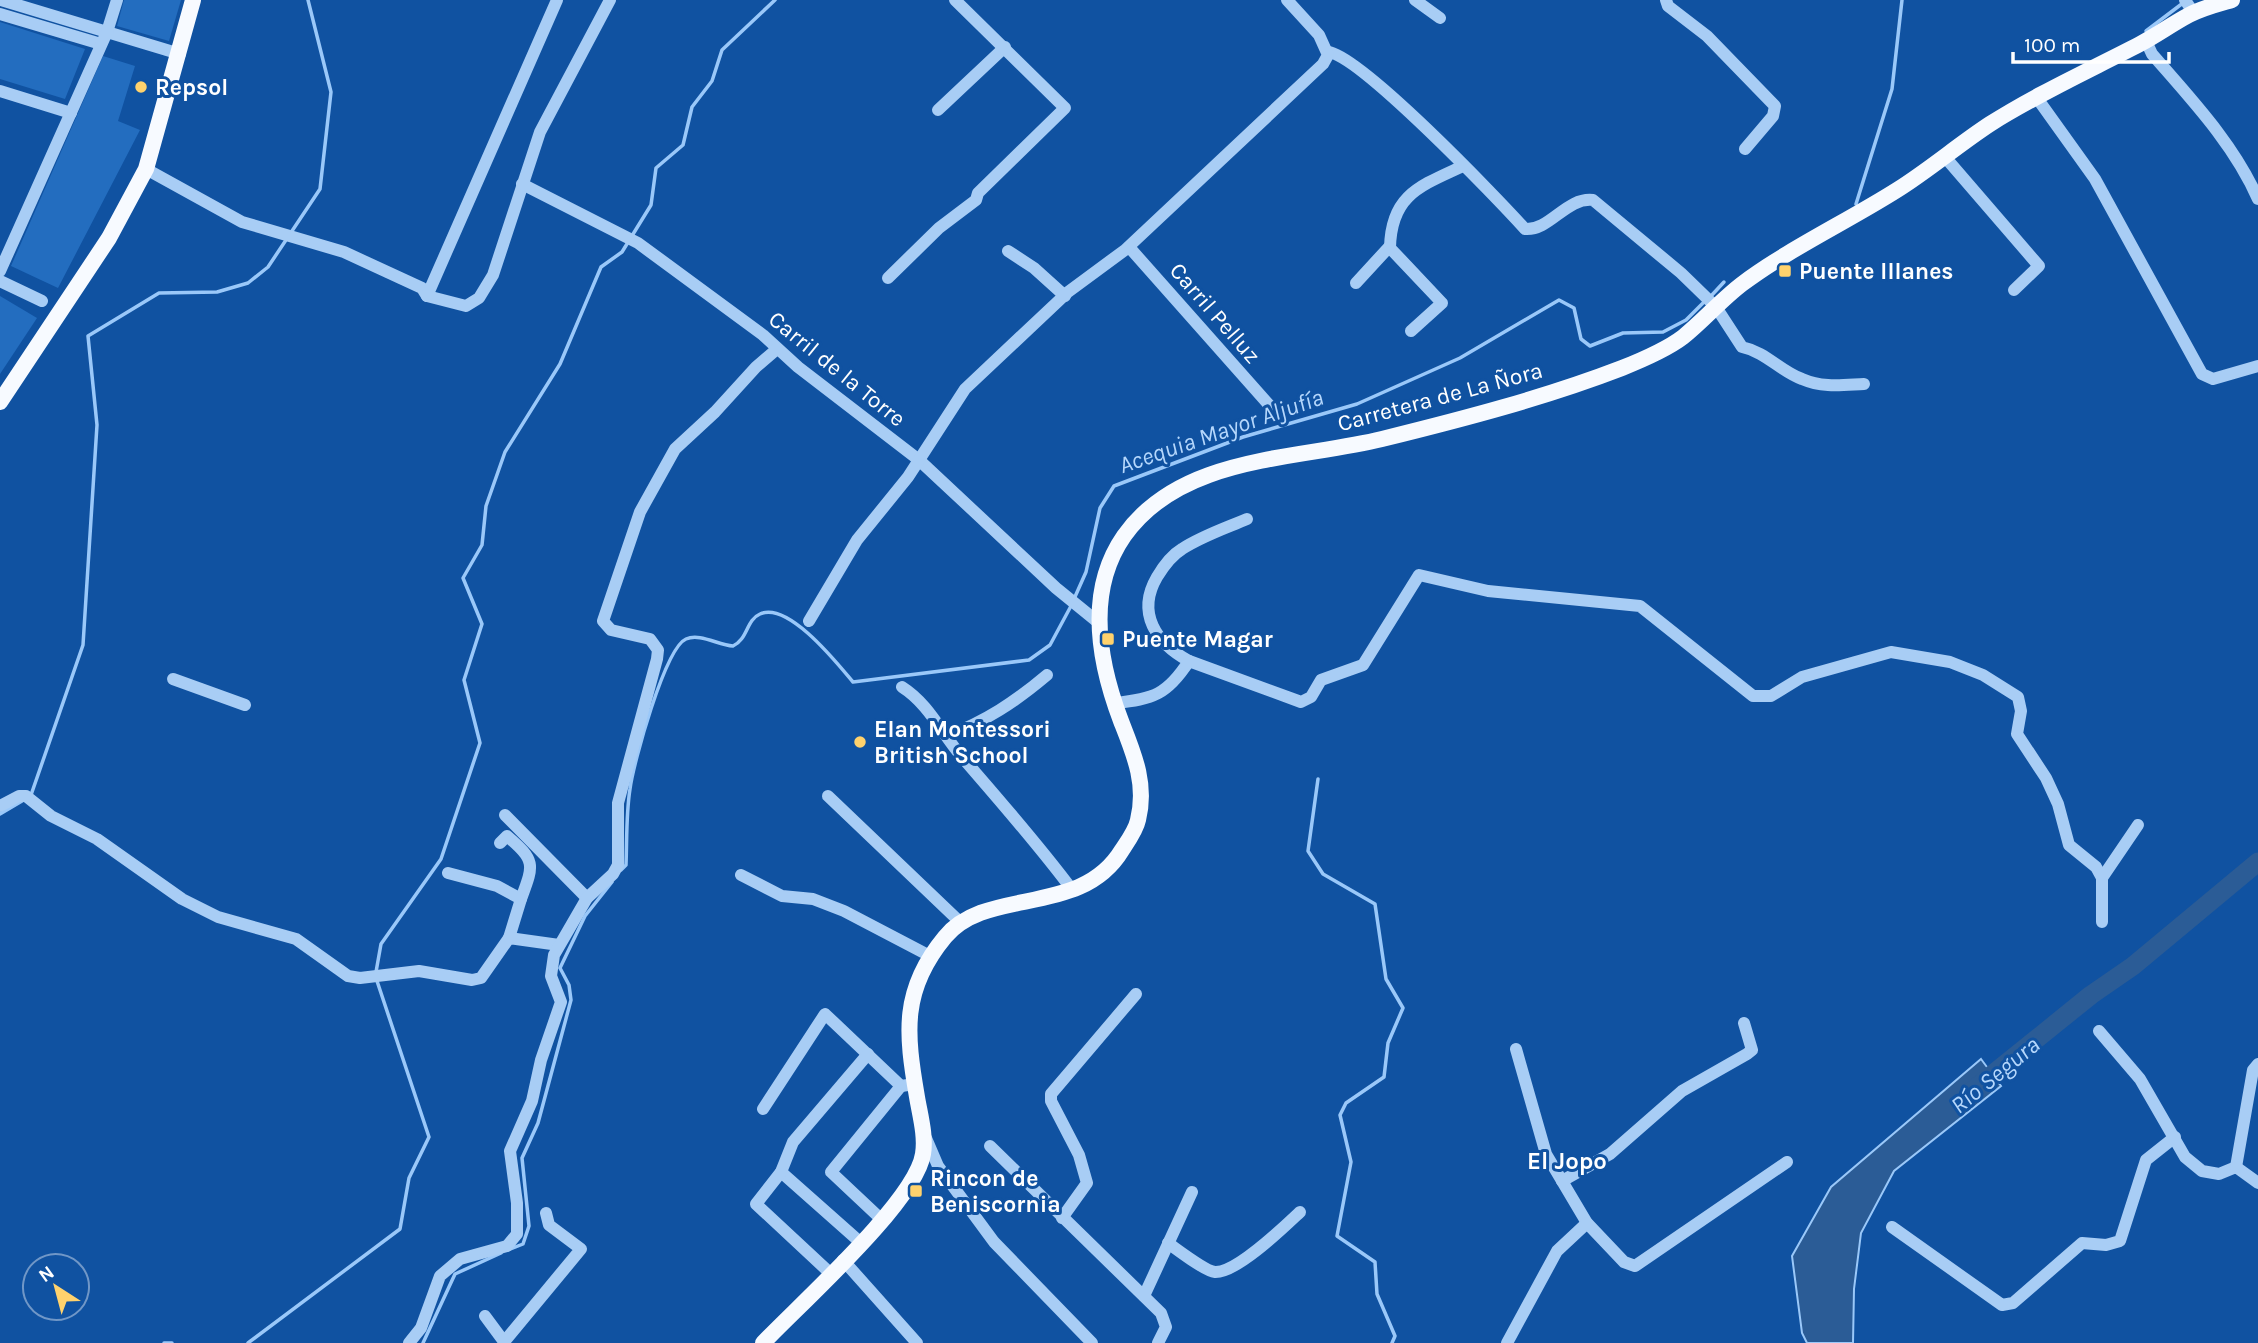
<svg xmlns="http://www.w3.org/2000/svg" width="2258" height="1343" viewBox="0 0 2258 1343" font-family="Karla,sans-serif">
  <rect width="100%" height="100%" fill="#1052a1"/>
  <!-- green -->
  <g fill="#236dbf">
    <polygon points="124,0 181,0 169,41 117,26"/>
    <polygon points="0,22 85,49 65,99 0,79"/>
    <polygon points="103,56 135,66 118,121 140,130 58,288 11,266"/>
    <polygon points="0,296 37,318 0,374"/>
  </g>
  <!-- water -->
  <polygon fill="#2b5c96" stroke="#9ac8f9" stroke-width="2" points="1981,1059 2001,1086 1894,1171 1861,1233 1854,1289 1853,1343 1807,1343 1802,1333 1792,1256 1831,1187"/>
  <g fill="none" stroke-linecap="round" stroke-linejoin="round">
    <!-- stream -->
    <g stroke="#9ac8f9" stroke-width="3.5">
      <polyline points="2146,31 2183,3"/>
      <polyline points="1856,204 1892,89 1902,0"/>
      <polyline points="1711,296 1724,282"/>
      <polyline points="1074,599 1086,572 1100,508 1114,486 1243,437 1357,404 1460,358 1559,300 1574,308 1581,339 1590,346 1623,333 1663,332 1686,320 1705,301"/>
      <polyline points="1318,779 1308,851 1323,874 1375,904 1386,979 1403,1008 1388,1043 1384,1077 1346,1103 1340,1115 1351,1162 1337,1236 1375,1262 1377,1294 1395,1336 1392,1343"/>
      <polyline points="31,795 83,645 97,425 88,336 159,293 217,292 248,283 268,267 320,189 331,92 308,0"/>
      <polyline points="0,814 22,801"/>
      <path d="M621,870l5,-5c1,-25 0,-51 4,-76 3,-25 35,-141 56,-150 14,-6 32,6 47,7 15,-7 13,-26 27,-32 28,-13 77,49 93,68l176,-22 21,-15 21,-39"/>
      <polyline points="376,972 381,944 441,859 480,743 464,680 482,624 463,578 482,545 486,506 505,452 560,364 601,267 622,252 651,205 656,168 683,145 692,107 712,81 722,50 775,0"/>
      <polyline points="508,1250 523,1244 529,1226 522,1158 538,1123 571,1000 569,985 560,968 585,916 612,882"/>
      <polyline points="164,1343 172,1343"/>
      <polyline points="248,1343 400,1229 409,1178 429,1137 377,981"/>
      <polyline points="423,1343 455,1274 501,1253"/>
    </g>
    <!-- river -->
    <polyline stroke="#2b5c96" stroke-width="19" points="1972,1091 2091,995 2133,966 2258,862"/>
    <!-- minor -->
    <g stroke="#a8cdf5" stroke-width="12">
      <polyline points="1,0 180,54"/>
      <polyline points="1415,0 1440,18"/>
      <polyline points="1666,0 1668,6 1707,36 1775,106 1773,116 1745,149"/>
      <polyline points="2185,0 2193,12"/>
      <polyline points="0,14 101,44"/>
      <path d="M2146,41l6,13c39,45 82,90 106,145"/>
      <path d="M1328,52c32,3 170,147 197,177 25,2 41,-32 68,-29l88,73 35,34 26,40c24,5 38,24 60,32 21,9 40,6 62,5"/>
      <polyline points="0,91 71,113"/>
      <polyline points="2037,98 2095,179 2202,374 2213,379 2258,366"/>
      <polyline points="938,110 1005,47"/>
      <polyline points="1945,157 2039,266 2014,290"/>
      <polyline points="146,169 242,222 344,252 422,288 427,296 466,306 479,298 493,275 540,132 610,0"/>
      <polyline points="522,184 638,243 763,335 798,367 919,460 1056,588 1099,623"/>
      <polyline points="1129,247 1270,406"/>
      <polyline points="1008,251 1034,268 1065,296"/>
      <polyline points="0,271 107,32 117,0"/>
      <polyline points="888,278 939,228 976,200 978,193 1065,108 955,0"/>
      <polyline points="0,281 42,301"/>
      <polyline points="1356,283 1390,246"/>
      <polyline points="427,296 557,0"/>
      <path d="M1411,331l31,-28 -52,-55c1,-53 30,-62 73,-82"/>
      <polyline points="809,621 857,540 908,477 965,389 1068,292 1125,250 1323,64 1328,55 1319,35 1287,0"/>
      <path d="M1189,661c-33,-18 -53,-48 -32,-84 6,-10 15,-22 25,-28 20,-13 44,-21 65,-30"/>
      <polyline points="173,679 245,705"/>
      <path d="M902,687c27,17 40,47 60,70 38,44 76,87 111,134"/>
      <path d="M1115,703c38,-4 52,-8 74,-42l112,41 10,-5 10,-17 42,-15 56,-90 69,16 152,15 113,90h18l31,-19 89,-25 59,10 33,13 35,22 3,14 -4,23 29,44 12,26 11,41 27,22 6,11"/>
      <path d="M947,736c39,-15 68,-34 100,-61"/>
      <polyline points="828,796 960,922"/>
      <polyline points="0,806 19,796 26,796 51,816 97,839 182,899 218,917 296,939 348,976 360,978 419,971 472,980 481,978 509,938 559,945"/>
      <polyline points="505,815 587,898"/>
      <path d="M500,843l7,-7c29,25 27,28 14,63"/>
      <polyline points="448,873 497,886 521,899 509,938"/>
      <polyline points="741,875 782,896 813,899 844,911 930,956"/>
      <polyline points="2102,922 2102,878 2138,825"/>
      <polyline points="2099,1031 2140,1079 2185,1157 2202,1171 2219,1174 2236,1167 2258,1183"/>
      <polyline points="1516,1049 1546,1154 1587,1223 1624,1262 1635,1266 1787,1162"/>
      <polyline points="763,1109 825,1014 901,1086 915,1084"/>
      <polyline points="926,1138 938,1166 994,1242 1092,1343"/>
      <polyline points="990,1146 1161,1313 1166,1327 1158,1343"/>
      <polyline points="2236,1167 2253,1070 2258,1064"/>
      <polyline points="781,1172 860,1242"/>
      <polyline points="1562,1181 1610,1154 1682,1091 1747,1054 1752,1050 1744,1023"/>
      <polyline points="1062,1218 1087,1183 1079,1155 1051,1101 1051,1094 1136,994"/>
      <polyline points="881,1219 831,1172 901,1086"/>
      <polyline points="1892,1227 2002,1305 2013,1303 2082,1243 2106,1245 2120,1241 2146,1160 2175,1137"/>
      <path d="M1168,1243c10,7 37,28 47,29 22,1 70,-46 85,-60"/>
      <polyline points="843,1260 917,1343"/>
      <polyline points="830,1273 756,1204 781,1172 793,1142 868,1054"/>
      <polyline points="1144,1296 1192,1192"/>
      <polyline points="485,1316 505,1343"/>
      <polyline points="504,1342 581,1249 549,1225 546,1213"/>
      <polyline points="409,1343 421,1328 440,1276 460,1259 507,1246 517,1234 517,1203 510,1151 532,1101 541,1060 561,1002 551,976 554,955 587,898 613,874 618,865 618,803 657,659 658,650 650,639 611,630 603,621 640,512 675,449 715,412 756,367 777,349"/>
      <polyline points="1507,1343 1557,1251 1587,1223"/>
    </g>
    <!-- major -->
    <g stroke="#f7faff" stroke-width="16">
      <polyline points="0,402 109,238 146,169 193,0"/>
      <path d="M763,1343c36,-38 153,-142 160,-189 3,-18 -3,-39 -6,-57 -11,-64 -16,-107 28,-160 42,-51 136,-19 177,-87 6,-9 14,-20 16,-30 9,-36 -4,-66 -17,-99 -22,-58 -36,-129 3,-185 57,-81 172,-76 258,-97 81,-20 162,-41 240,-71 20,-8 44,-18 61,-31 20,-16 38,-37 59,-53 45,-34 106,-63 155,-94 32,-20 61,-45 93,-66 47,-30 100,-54 150,-80 17,-9 32,-20 49,-29 13,-7 29,-11 43,-15"/>
    </g>
  </g>
  <!-- markers -->
  <g fill="#ffd26d" stroke="#1052a1" stroke-width="2.5">
    <circle cx="141" cy="87" r="7"/>
    <rect x="1778" y="264" width="14" height="14" rx="3.5"/>
    <rect x="1101" y="632" width="14" height="14" rx="3.5"/>
    <circle cx="860" cy="742" r="7"/>
    <rect x="909" y="1184" width="14" height="14" rx="3.5"/>
  </g>
  <g text-anchor="middle" dominant-baseline="central" stroke-width="6" stroke-linejoin="round" paint-order="stroke">
    <!-- poi labels -->
    <g font-size="23" font-weight="bold" fill="#fff" stroke="#1052a1" text-anchor="start">
      <text x="155" y="87">Repsol</text>
      <text x="1799" y="271">Puente Illanes</text>
      <text x="1122" y="639">Puente Magar</text>
      <text x="874" y="729">Elan Montessori<tspan x="874" dy="26">British School</tspan></text>
      <text x="930" y="1178">Rincon de<tspan x="930" dy="26">Beniscornia</tspan></text>
    </g>
    <!-- street labels -->
    <g font-size="23" fill="#fff" stroke="#1052a1">
      <text transform="translate(1215 313) rotate(49)">Carril Pelluz</text>
      <text transform="translate(837 369) rotate(39)">Carril de la Torre</text>
      <text transform="translate(1440 397) rotate(-15)">Carretera de La Ñora</text>
    </g>
    <!-- water labels -->
    <g font-size="24" font-style="italic" fill="#b5d7fc" stroke="#1052a1">
      <text transform="translate(1221 431) rotate(-19)">Acequia Mayor Aljufía</text>
      <text transform="translate(1995 1075) rotate(-39)">Río Segura</text>
    </g>
    <!-- neighbourhood labels -->
    <g font-size="24" font-weight="bold" fill="#fff" stroke="#1052a1">
      <text x="1567" y="1161">El Jopo</text>
    </g>
  </g>
  <!-- north arrow -->
  <g transform="translate(56 1287) rotate(324)"><circle r="33" fill="#1052a1" stroke="#7097c7" stroke-width="2"/>
  <path d="M0-5L12 26L0 18L-12 26Z" fill="#ffd26d"/>
  <text y="-10" font-size="19" font-weight="bold" text-anchor="middle" fill="#ffffff">N</text>
  </g>
  <!-- scale -->
  <path d="M2013 52v10h156v-10" fill="none" stroke="#ffffff" stroke-width="3.5"/>
  <text x="2024" y="52" font-size="21" fill="#ffffff" stroke="#1052a1" stroke-width="5" paint-order="stroke">100 m</text>
</svg>
